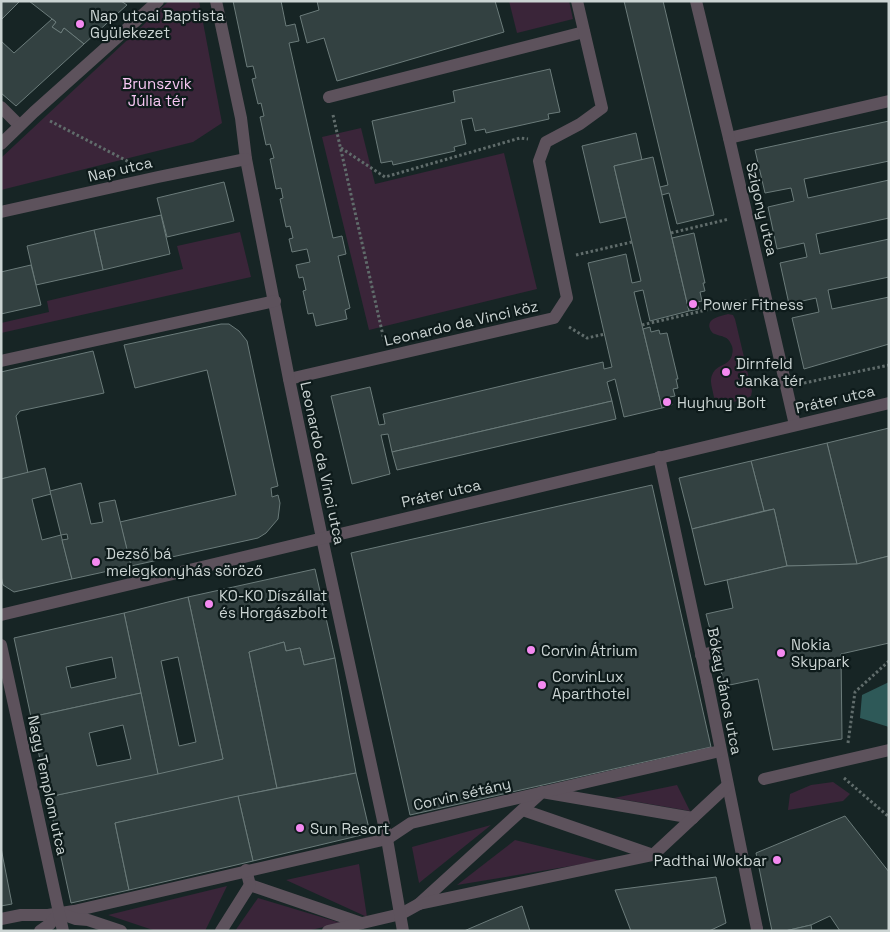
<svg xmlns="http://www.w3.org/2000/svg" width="890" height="932" viewBox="0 0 890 932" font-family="'Space Grotesk',sans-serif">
  <rect width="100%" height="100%" fill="#172525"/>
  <!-- green -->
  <g fill="#3a2539">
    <polygon points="169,1 199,1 222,123 193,142 1,190 1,158"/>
    <polygon points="509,1 569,1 573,19 517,33"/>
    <polygon points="361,128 375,184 504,153 537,289 369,330 322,137"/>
    <polygon points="240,232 251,277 1,333 1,323 49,312 47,301 183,269 177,246"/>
    <path d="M728,314l5,1 2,4 17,72 -1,5 -4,2c-6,2 -25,8 -30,5 -3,-3 -4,-11 -5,-15 -1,-5 -2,-10 1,-15 5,-9 16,-7 19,-18 1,-4 1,-8 -1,-11 -3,-8 -9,-7 -16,-10 -2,0 -4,-3 -5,-5 -4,-11 11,-13 18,-15z"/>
    <polygon points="833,782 850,794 843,801 788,810 790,794 811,785"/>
    <polygon points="677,785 690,811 614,798"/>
    <polygon points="491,825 419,883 412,847"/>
    <polygon points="515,840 601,861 457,885"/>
    <polygon points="359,864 367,917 286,880"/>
    <polygon points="227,886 205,931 156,931 108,915"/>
    <polygon points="258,898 341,923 307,931 235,931"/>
  </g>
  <!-- water -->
  <polygon fill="#2e5958" points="889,682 889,727 860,718 862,695"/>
  <!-- building -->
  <g fill="#334141" stroke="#6b7b7a" fill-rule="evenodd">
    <polygon points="1,1 20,1 1,20"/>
    <polygon points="29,1 121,1 127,5 84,44 64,28 61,33 52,27 56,22"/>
    <polygon points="233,1 281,1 286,26 295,24 299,41 289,43 333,238 342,236 346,254 338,256 350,308 345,310 347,319 316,326 313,313 308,314 303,291 306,290 303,277 299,278 296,265 310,262 307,249 292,252 289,239 293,238 290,226 286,227 280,199 283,198 281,188 276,189 270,159 274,158 270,144 266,145 260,117 264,116 261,103 258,104 252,79 256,78 253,66 247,67"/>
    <polygon points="317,1 495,1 504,32 337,81 324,38 307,43 300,16 319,10"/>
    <polygon points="624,1 663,1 714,215 677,224 669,193 662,195 660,187 668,185"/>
    <polygon points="52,19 56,22 52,27 61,33 64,28 84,44 16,106 1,93 1,41 14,53"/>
    <polygon points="550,69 560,112 548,114 549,119 486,133 485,129 475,131 472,118 461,120 466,144 454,147 455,151 393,165 392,161 381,163 372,121 455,102 453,91"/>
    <polygon points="889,121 889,161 804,179 808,198 889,180 889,218 816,234 820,254 889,239 889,277 828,290 832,309 889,297 889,344 804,369 792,318 819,312 816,298 789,304 780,263 807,257 804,243 777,249 768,207 794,201 791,188 765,193 755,150"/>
    <polygon points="636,133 642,160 614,166 626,217 600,223 582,146"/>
    <polygon points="653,157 689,311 650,321 643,290 634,292 662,408 624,417 615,379 607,382 612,401 392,452 388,434 381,435 390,474 352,484 331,396 370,387 379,425 385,424 383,414 603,362 604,369 612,367 588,263 626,254 632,283 641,281 614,166"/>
    <polygon points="224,182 234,221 167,237 157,198"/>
    <polygon points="161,215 170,254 103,270 94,230"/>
    <polygon points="94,230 103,270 36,285 27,246"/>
    <polygon points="694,233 705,283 703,283 705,291 700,292 702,301 697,302 699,309 689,311 672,238"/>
    <polygon points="31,265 41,305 1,314 1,272"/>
    <polygon points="221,324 229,324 239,331 247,341 278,486 271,488 272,497 278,495 280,503 278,519 266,533 258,538 131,566 120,522 236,495 207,370 135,388 124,345"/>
    <polygon points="650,327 651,332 659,330 660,334 667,333 678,379 676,379 678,388 673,389 675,396 670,397 672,405 662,408 643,329"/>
    <polygon points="93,351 104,393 20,411 16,416 28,473 1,479 1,372"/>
    <polygon points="612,401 616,419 397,470 392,452"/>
    <polygon points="889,428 889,556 857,564 827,443"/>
    <polygon points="827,443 857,564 787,566 774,509 764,511 751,461"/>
    <polygon points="751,461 764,511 692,529 679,478"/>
    <polygon points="45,468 51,494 32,499 42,540 61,535 72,579 14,592 3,585 1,576 1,479"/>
    <polygon points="81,483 91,524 103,522 99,503 115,500 131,566 72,579 62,540 68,539 67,534 61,535 50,491"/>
    <polygon points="652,485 711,747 410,815 351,553"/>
    <polygon points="774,509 787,566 705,585 692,529"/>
    <polygon points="889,556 889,643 841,654 842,739 773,750 758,679 725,686 706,614 733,608 727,580 787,566 857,564"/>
    <polygon points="315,569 335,658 304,665 300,648 286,651 284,642 249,652 277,788 115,823 129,890 71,903 48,797 223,759 188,597"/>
    <path d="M188,597l35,162 -65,15 -34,-161zM178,657l18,85 -17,4 -18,-85z"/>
    <path d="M124,613l17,80 -110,24 -17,-79zM112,657l4,21 -45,10 -5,-21z"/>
    <polygon points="284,642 286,651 300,648 304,665 335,658 356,773 277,788 249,652"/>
    <path d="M141,693l17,81 -110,23 -17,-80zM123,725l8,34 -34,7 -8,-33z"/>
    <polygon points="356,773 370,833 253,861 238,796"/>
    <polygon points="238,796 253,861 129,890 115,823"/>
    <polygon points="845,816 889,872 889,931 840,931 830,916 811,925 785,931 772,931 756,853"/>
    <polygon points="1,848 12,904 1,906"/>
    <polygon points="716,877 726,923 709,931 631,931 615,890"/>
    <polygon points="522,906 530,931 464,931"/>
    <polygon points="811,925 812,931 785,931"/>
  </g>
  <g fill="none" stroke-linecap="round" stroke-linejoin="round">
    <!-- path -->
    <g stroke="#606c6b" stroke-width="3" stroke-dasharray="2.5 2.5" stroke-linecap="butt">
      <polyline points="333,115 384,340"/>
      <polyline points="50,121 133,164"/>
      <polyline points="341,148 385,177 520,138 528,139"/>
      <polyline points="671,233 729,219"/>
      <polyline points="576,255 632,242"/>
      <polyline points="642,325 749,300"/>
      <polyline points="569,327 587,338 605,334"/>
      <polyline points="804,383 889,365"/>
      <polyline points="848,743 855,692 889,661"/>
      <polyline points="844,778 889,817"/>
    </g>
    <!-- service -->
    <g stroke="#5d525c" stroke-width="12">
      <polyline points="329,97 584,32"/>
      <polyline points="729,138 889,101"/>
      <polyline points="289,379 554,318 567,298 539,161 546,142 580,124 602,108 577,1"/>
      <polyline points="701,655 716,652"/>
    </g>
    <!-- pedestrian -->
    <g stroke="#5d525c" stroke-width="12">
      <polyline points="707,681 757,929"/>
      <polyline points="764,779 889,750"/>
      <polyline points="523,810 653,855"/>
      <polyline points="246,870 250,885 361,923"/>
      <polyline points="419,904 542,792 693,818"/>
      <polyline points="1,919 21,915 48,915 74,911 387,839 411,823 720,751"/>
      <polyline points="40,931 50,924 59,913 76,919 88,920 121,931"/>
      <polyline points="221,931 250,885"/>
      <polyline points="328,931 401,914 419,904 653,855 727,786"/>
    </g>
    <!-- minor -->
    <g stroke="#5d525c" stroke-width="12">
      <polyline points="216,1 241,118 246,159 289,379 322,538 387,839 403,931"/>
      <polyline points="696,1 729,138 795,425"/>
      <polyline points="1,107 19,125"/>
      <polyline points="1,144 34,112 158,1"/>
      <polyline points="1,212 158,177 246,159"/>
      <polyline points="1,361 275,301"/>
      <polyline points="659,457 707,681"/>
      <polyline points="1,615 889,403"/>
      <polyline points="1,645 63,931"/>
      <polyline points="757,929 757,931"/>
    </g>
  </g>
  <!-- markers -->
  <g fill="#f489f0" stroke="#0e1b1b" stroke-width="2">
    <circle cx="80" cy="24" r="5"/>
    <circle cx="693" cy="304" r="5"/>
    <circle cx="726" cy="372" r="5"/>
    <circle cx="667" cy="402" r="5"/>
    <circle cx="96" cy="562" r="5"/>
    <circle cx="209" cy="604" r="5"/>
    <circle cx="531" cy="650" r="5"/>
    <circle cx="781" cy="653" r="5"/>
    <circle cx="542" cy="685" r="5"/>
    <circle cx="300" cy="828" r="5"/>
    <circle cx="777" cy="860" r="5"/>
  </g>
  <g text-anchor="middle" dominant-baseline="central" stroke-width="4.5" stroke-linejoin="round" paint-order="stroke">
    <!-- poi labels -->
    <g font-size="15" fill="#cbd4d3" stroke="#0e1b1b" text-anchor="start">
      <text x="90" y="15">Nap utcai Baptista<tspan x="90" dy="17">Gyülekezet</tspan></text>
      <text x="703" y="304">Power Fitness</text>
      <text x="736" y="363">Dirnfeld<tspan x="736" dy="17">Janka tér</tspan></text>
      <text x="677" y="402">Huyhuy Bolt</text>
      <text x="106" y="553">Dezső bá<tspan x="106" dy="17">melegkonyhás söröző</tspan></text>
      <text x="219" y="595">KO-KO Díszállat<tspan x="219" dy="17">és Horgászbolt</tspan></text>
      <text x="791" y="644">Nokia<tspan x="791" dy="17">Skypark</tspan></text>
      <text x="541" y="650">Corvin Átrium</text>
      <text x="552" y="676">CorvinLux<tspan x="552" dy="17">Aparthotel</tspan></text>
      <text x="310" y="828">Sun Resort</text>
      <text x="767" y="860" text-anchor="end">Padthai Wokbar</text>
    </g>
    <!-- park labels -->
    <g font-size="15" fill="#f6c6f2" stroke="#0e1b1b">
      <text x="157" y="83">Brunszvik<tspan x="157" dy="17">Júlia tér</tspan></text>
    </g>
    <!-- street labels -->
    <g font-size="15" fill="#cbd4d3" stroke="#0e1b1b">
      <text transform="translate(120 169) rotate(-13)">Nap utca</text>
      <text transform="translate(762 209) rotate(77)">Szigony utca</text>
      <text transform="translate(461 323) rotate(-13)">Leonardo da Vinci köz</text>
      <text transform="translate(835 399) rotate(-13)">Práter utca</text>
      <text transform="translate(323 463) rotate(78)">Leonardo da Vinci utca</text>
      <text transform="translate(441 493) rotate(-13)">Práter utca</text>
      <text transform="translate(725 691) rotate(79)">Bókay János utca</text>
      <text transform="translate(48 785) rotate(78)">Nagy Templom utca</text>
      <text transform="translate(462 794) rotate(-13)">Corvin sétány</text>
    </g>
  </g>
  <!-- border -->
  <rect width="890" height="932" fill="none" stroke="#cbd4d3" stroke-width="5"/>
</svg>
